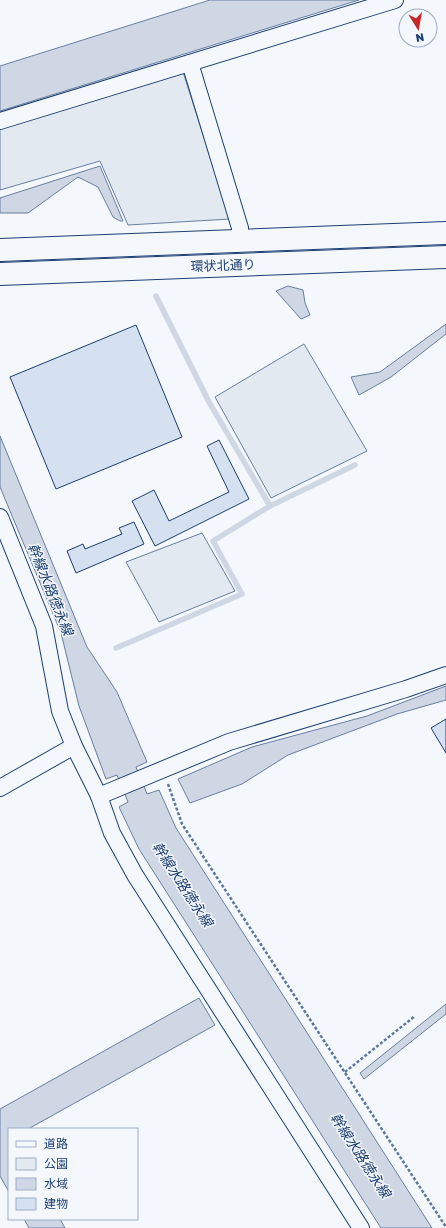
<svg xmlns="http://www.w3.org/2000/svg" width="446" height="1228" viewBox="0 0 446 1228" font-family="'Golos Text','Noto Sans JP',sans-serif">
  <rect width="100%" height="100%" fill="#f4f7fb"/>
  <!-- green -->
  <g fill="#e3e9f0" stroke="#687fa3">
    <polygon points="183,72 230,219 128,225 100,161 0,190 0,128"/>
    <polygon points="304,344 367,451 271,498 215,397"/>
    <polygon points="202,533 235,591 159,622 126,562"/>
  </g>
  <!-- water -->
  <g fill="#cfd7e4" stroke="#687fa3">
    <polygon points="210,0 359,0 0,111 0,66"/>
    <polygon points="100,166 123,221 120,221 113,217 98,187 78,177 28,213 0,213 0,198"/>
    <polygon points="288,286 303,290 305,303 310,315 301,319 276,291"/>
    <polygon points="446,324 446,334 391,377 359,395 351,377 380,372"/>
    <polygon points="0,436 87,647 117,692 147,762 136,767 147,794 159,790 176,828 432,1228 381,1228 139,849 119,807 128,802 117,775 106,779 79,706 61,633 0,487"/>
    <polygon points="446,686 446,700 397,714 288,755 242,784 190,803 178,779 252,747 367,716"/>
    <polygon points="199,998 215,1025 28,1129 9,1129 9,1192 0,1176 0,1109"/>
    <polygon points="446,1004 446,1014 364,1079 360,1073"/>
    <polygon points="24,1219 60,1219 65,1228 29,1228"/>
  </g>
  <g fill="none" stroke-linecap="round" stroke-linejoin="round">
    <!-- stream -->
    <g stroke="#cfd7e4" stroke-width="5.5">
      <polyline points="270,506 355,465"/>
      <polyline points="116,648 242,594 213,541 270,506 209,402 156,296"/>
    </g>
  </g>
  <!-- building -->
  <g fill="#d5e0f0" stroke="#1d3f73">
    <polygon points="136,325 182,437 56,489 10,377"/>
    <polygon points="219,440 249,499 155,546 132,501 154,490 169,521 229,492 207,446"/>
    <polygon points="134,522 144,544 76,573 67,551 83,544 85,549 122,534 119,528"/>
    <polygon points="446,719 446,753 431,728"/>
  </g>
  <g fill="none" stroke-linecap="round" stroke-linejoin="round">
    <defs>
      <g id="street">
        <polyline points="190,63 240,228 240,241"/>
        <polyline points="0,121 395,0"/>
        <polyline points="0,517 44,626 60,711 74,746 99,796 112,833 135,875 361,1228"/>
        <polyline points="0,788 74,746"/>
        <polyline points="99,796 229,742 406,689 446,675"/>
      </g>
      <g id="highway">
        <polyline points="0,250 446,233"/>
        <polyline points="0,274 446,257"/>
      </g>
    </defs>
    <!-- street casing -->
    <use href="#street" stroke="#1d3f73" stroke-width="18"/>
    <!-- highway casing -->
    <use href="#highway" stroke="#1d3f73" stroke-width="24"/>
    <!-- path -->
    <g stroke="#5e769c" stroke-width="2.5" stroke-dasharray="3 2" stroke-linecap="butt">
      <polyline points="168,784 182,824 446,1227"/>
      <polyline points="345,1072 415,1016"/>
    </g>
    <!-- street -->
    <use href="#street" stroke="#f4f7fb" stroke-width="16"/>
    <!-- highway -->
    <use href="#highway" stroke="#f4f7fb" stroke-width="22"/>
  </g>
  <g text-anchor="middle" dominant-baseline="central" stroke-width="3" stroke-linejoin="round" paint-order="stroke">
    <!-- street labels -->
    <g font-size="13" fill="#1d3f73" stroke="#f4f7fb">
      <text transform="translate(223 265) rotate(-2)">環状北通り</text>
    </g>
    <!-- water labels -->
    <g font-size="14" font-style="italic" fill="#1d3f73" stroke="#f4f7fb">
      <text transform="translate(51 589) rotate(68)">幹線水路徳永線</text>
      <text transform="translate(183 884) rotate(57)">幹線水路徳永線</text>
      <text transform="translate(361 1155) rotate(57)">幹線水路徳永線</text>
    </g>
  </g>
  <!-- legend -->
  <rect x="8" y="1128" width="130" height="92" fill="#f4f7fb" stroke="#9eadc5"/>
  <rect x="16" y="1141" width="20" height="6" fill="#f4f7fb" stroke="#9eadc5"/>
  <text x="44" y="1148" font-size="12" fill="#1d3f73">道路</text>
  <rect x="16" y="1158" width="20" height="12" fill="#e3e9f0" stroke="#9eadc5"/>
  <text x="44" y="1168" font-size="12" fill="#1d3f73">公園</text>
  <rect x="16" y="1178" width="20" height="12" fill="#cfd7e4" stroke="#9eadc5"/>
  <text x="44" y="1188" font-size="12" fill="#1d3f73">水域</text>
  <rect x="16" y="1198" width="20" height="12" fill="#d5e0f0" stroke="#9eadc5"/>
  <text x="44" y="1208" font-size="12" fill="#1d3f73">建物</text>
  <!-- north arrow -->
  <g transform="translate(418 28) rotate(169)"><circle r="19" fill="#f4f7fb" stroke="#9eadc5"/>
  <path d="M0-3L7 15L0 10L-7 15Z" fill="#c62828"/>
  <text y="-6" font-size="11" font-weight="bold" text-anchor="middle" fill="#1d3f73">N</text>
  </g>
</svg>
